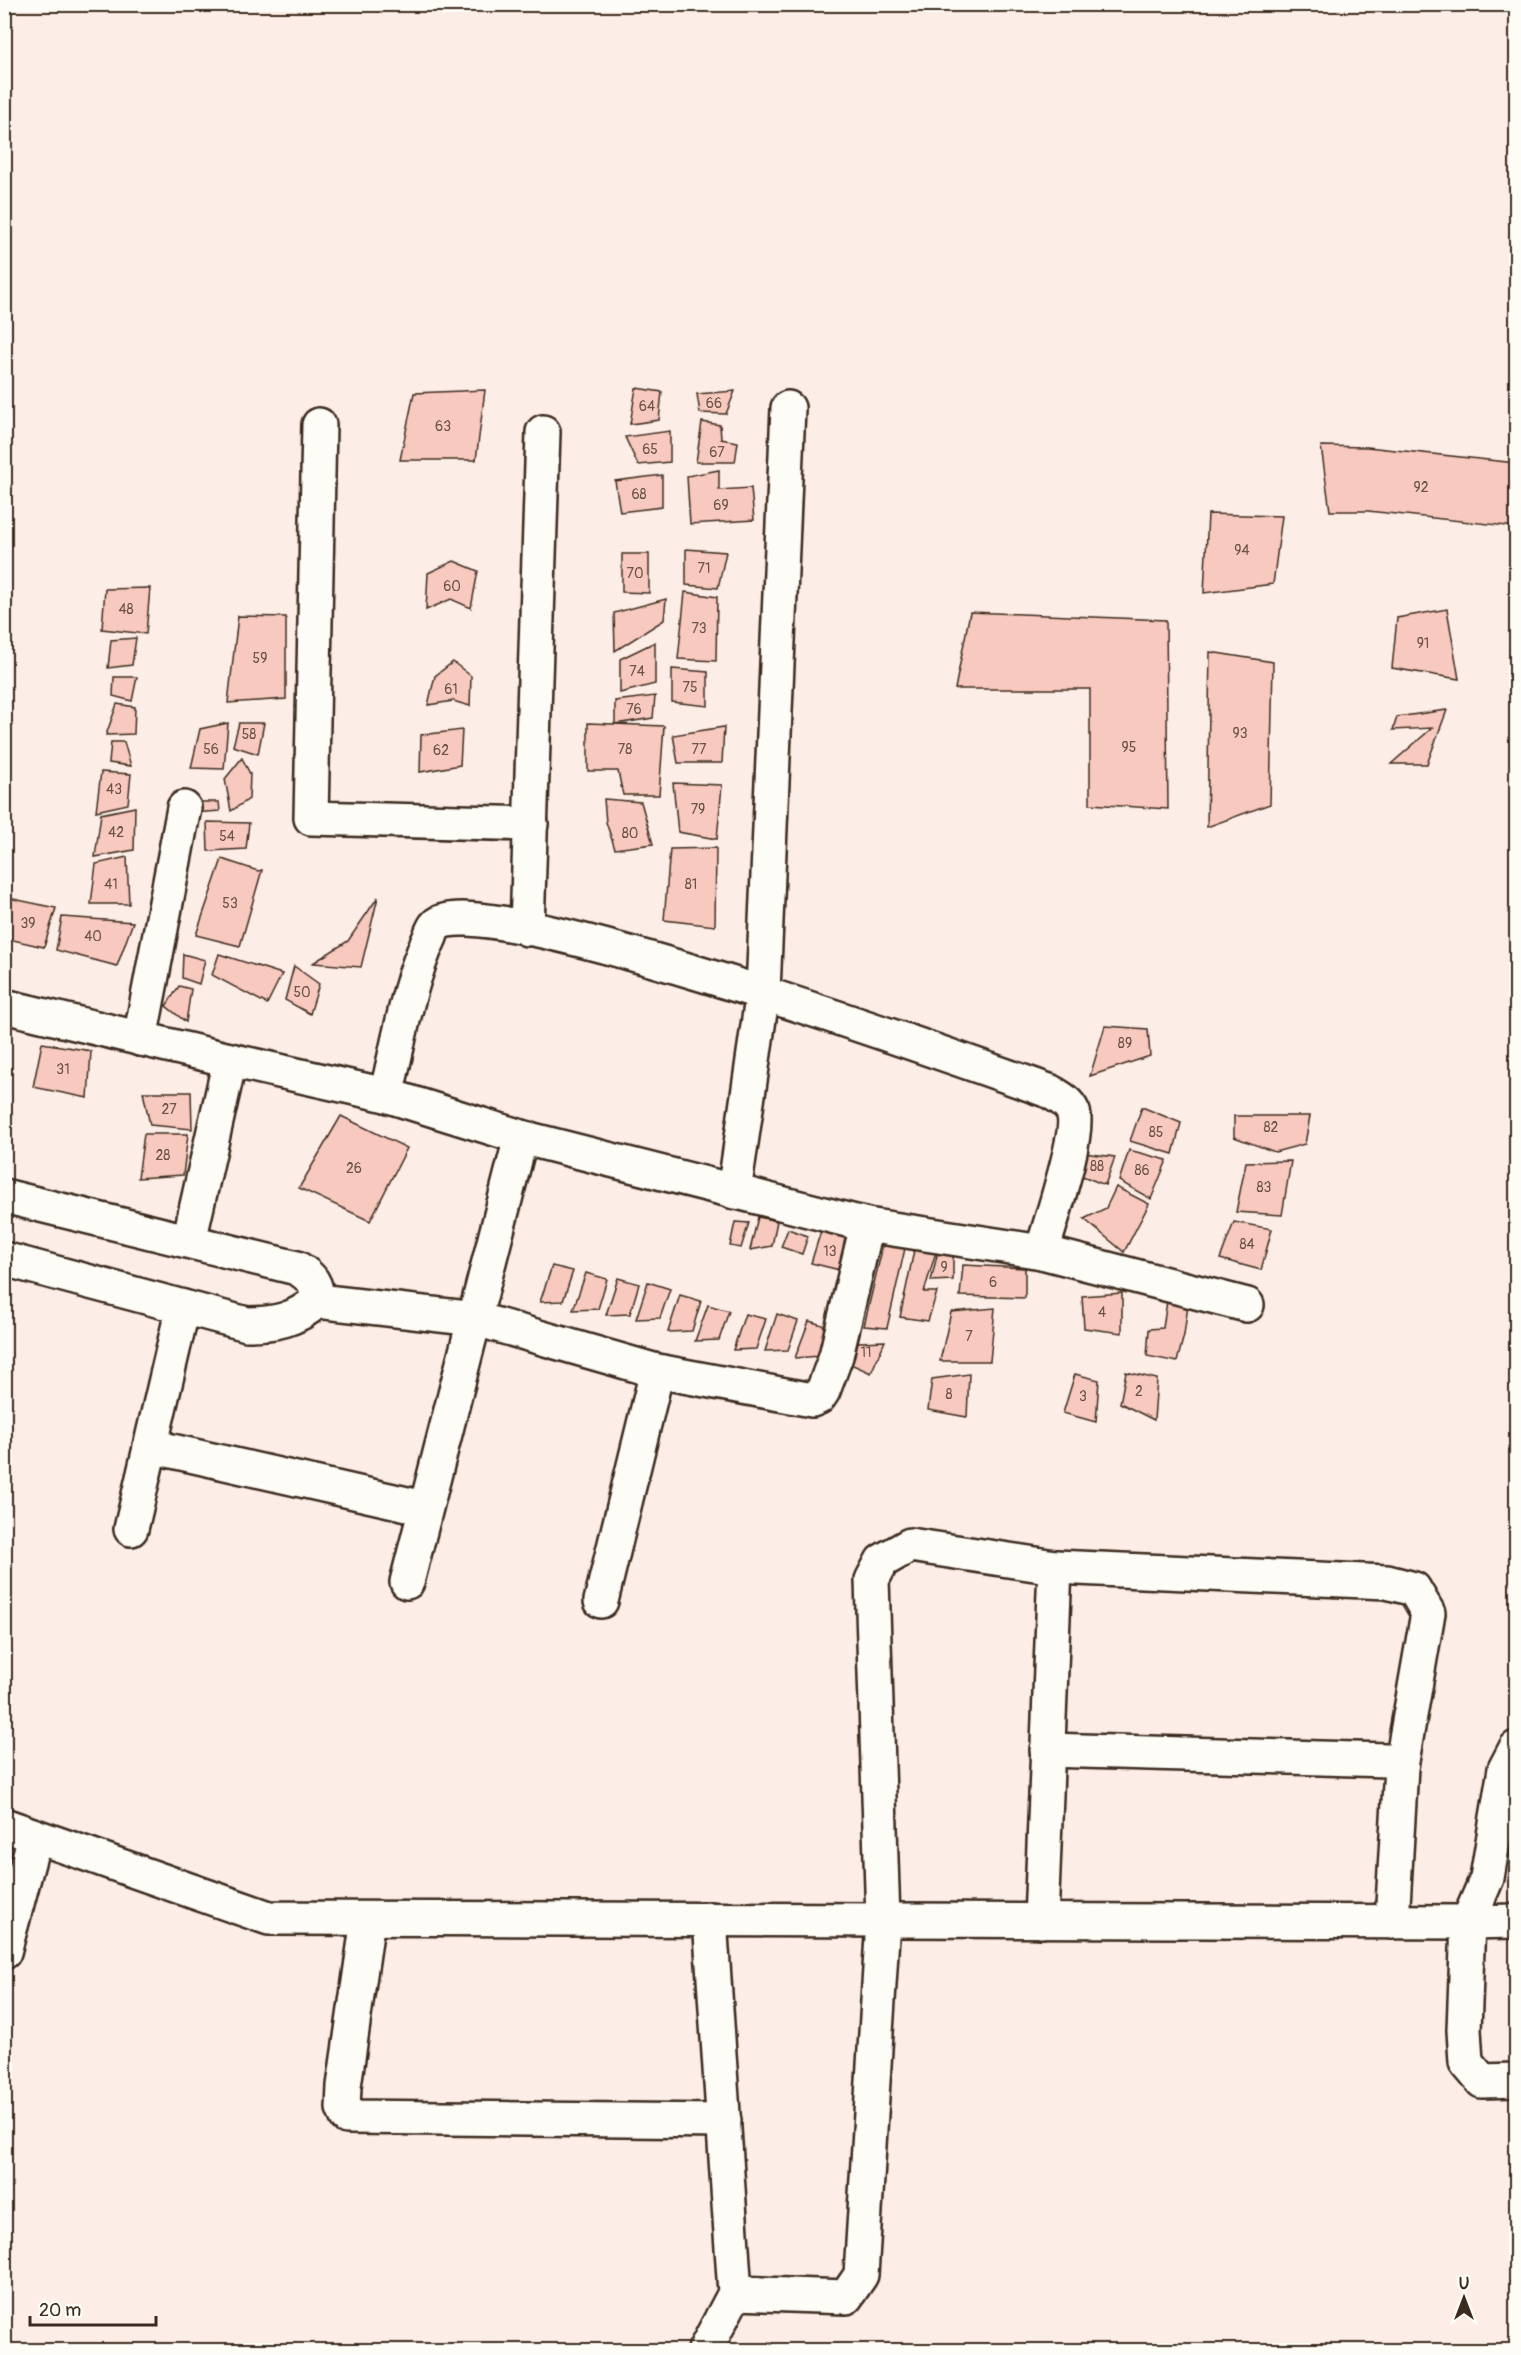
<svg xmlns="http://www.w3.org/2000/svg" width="1521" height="2355" viewBox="0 0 1521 2355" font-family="Pangolin,sans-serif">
  <rect width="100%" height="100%" fill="#fcede6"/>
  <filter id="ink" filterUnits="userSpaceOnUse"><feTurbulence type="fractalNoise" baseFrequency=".0167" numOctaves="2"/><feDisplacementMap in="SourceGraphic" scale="12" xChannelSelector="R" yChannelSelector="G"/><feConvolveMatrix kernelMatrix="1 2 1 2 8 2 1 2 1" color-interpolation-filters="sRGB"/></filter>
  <g filter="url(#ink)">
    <!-- building -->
    <g fill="#f8c9be" stroke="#3b2a1e" stroke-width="1.5">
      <polygon points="636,388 662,392 659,420 630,424"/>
      <polygon points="485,390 476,460 400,460 414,393"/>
      <polygon points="735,391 726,414 700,413 697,394"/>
      <polygon points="702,422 720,425 721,439 738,442 735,462 696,462"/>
      <polygon points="670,431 670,462 638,465 625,437"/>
      <polygon points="1321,446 1367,447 1516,463 1516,527 1368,511 1330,511"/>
      <polygon points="719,470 719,490 751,488 754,520 690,524 687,476"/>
      <polygon points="662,475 662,507 620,512 615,481"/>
      <polygon points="1208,514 1282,516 1273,584 1204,593"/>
      <polygon points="686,549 726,552 718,588 686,585"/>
      <polygon points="622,554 649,554 649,593 622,592"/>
      <polygon points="454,561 478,571 471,608 451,599 426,610 428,573"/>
      <polygon points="150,588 146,634 102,629 105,589"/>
      <polygon points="685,592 717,597 716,661 678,659"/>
      <polygon points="666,599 664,620 615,651 614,613"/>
      <polygon points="1447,609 1459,679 1392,668 1397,618"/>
      <polygon points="970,612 1166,620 1168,809 1090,804 1090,689 955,689"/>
      <polygon points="238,616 286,617 286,699 228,703"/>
      <polygon points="136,638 132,665 108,668 111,640"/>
      <polygon points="655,642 655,684 620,693 620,659"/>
      <polygon points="1210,652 1273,662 1270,804 1207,827"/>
      <polygon points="453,662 471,676 470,706 453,701 428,705 435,676"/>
      <polygon points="672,669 708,672 708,706 672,702"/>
      <polygon points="114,677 137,677 132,701 113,696"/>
      <polygon points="655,696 653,718 615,724 615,701"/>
      <polygon points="117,704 135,707 134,734 106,735"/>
      <polygon points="1447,710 1427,764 1391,764 1432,728 1393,730 1397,717"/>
      <polygon points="228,723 224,769 191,768 200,729"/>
      <polygon points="239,723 264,723 258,754 233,746"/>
      <polygon points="588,723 664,726 659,795 623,795 618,771 588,771"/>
      <polygon points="724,727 722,763 678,763 673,735"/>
      <polygon points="462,730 460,765 420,772 421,735"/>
      <polygon points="111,742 124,742 131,766 109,763"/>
      <polygon points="242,758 250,774 249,799 231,811 225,779"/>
      <polygon points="101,772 131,774 128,804 96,811"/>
      <polygon points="673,783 722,785 717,839 678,832"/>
      <polygon points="604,799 641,802 653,844 615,849 606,822"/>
      <polygon points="194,802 219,802 220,811 193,813"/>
      <polygon points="135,807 134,850 95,857 101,814"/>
      <polygon points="207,822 249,823 246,849 208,851"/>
      <polygon points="716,848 715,926 664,920 670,849"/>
      <polygon points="127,857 129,904 91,904 96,864"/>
      <polygon points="222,859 258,871 262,870 240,946 196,935"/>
      <polygon points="4,897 56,908 44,947 4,938"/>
      <polygon points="378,897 361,967 313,963 348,941"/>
      <polygon points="62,917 133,922 117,966 56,950"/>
      <polygon points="183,954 205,960 199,984 182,978"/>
      <polygon points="219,954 282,974 267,1004 212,975"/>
      <polygon points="294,966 319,984 310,1014 285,1000"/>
      <polygon points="179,986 191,989 186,1022 166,1006"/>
      <polygon points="1105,1026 1148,1029 1150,1056 1090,1076"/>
      <polygon points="42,1043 91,1051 88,1098 33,1087"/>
      <polygon points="143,1092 191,1092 192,1129 150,1125"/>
      <polygon points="1142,1107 1181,1123 1173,1154 1130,1141"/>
      <polygon points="341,1116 407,1148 370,1221 299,1188"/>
      <polygon points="1234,1116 1310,1116 1305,1144 1275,1152 1234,1137"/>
      <polygon points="144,1134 188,1134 183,1175 138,1178"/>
      <polygon points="1129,1150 1167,1160 1151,1199 1119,1181"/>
      <polygon points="1083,1153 1115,1157 1105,1185 1080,1175"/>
      <polygon points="1291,1161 1282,1215 1236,1212 1246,1162"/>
      <polygon points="1116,1187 1149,1204 1124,1252 1084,1219 1106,1208"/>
      <polygon points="758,1217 777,1221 772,1246 750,1250"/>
      <polygon points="735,1222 749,1223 741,1248 730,1246"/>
      <polygon points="1234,1222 1272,1229 1261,1270 1220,1259"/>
      <polygon points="788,1229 808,1236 802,1254 781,1247"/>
      <polygon points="821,1231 849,1238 840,1270 811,1263"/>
      <polygon points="884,1241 906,1244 887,1328 864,1326"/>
      <polygon points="916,1241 939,1242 924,1292 937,1292 928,1321 900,1317"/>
      <polygon points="938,1251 953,1254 953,1280 931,1281"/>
      <polygon points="963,1265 1025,1268 1025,1298 960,1296"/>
      <polygon points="552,1266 573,1271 563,1301 540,1302"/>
      <polygon points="586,1273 607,1279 598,1309 573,1310"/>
      <polygon points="618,1278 639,1284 630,1314 606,1315"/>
      <polygon points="648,1282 670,1289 660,1318 636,1319"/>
      <polygon points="1122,1293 1122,1333 1084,1328 1082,1296"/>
      <polygon points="680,1295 701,1301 692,1331 668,1332"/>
      <polygon points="1167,1301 1188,1305 1184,1335 1177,1362 1147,1356 1149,1329 1163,1328"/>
      <polygon points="708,1305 729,1311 719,1340 695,1341"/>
      <polygon points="995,1308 990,1361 940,1361 951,1312"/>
      <polygon points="745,1314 766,1319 756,1349 733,1350"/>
      <polygon points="777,1314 798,1321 788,1350 765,1351"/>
      <polygon points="809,1321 829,1327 820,1356 795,1358"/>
      <polygon points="885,1341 871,1373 846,1362 858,1342"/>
      <polygon points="1126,1372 1157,1379 1154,1420 1120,1403"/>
      <polygon points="969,1374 967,1417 928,1410 932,1379"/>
      <polygon points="1075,1374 1099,1380 1096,1422 1063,1413"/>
    </g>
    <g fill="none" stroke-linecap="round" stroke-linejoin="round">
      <defs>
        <g id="minor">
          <polyline points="319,425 311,818 531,824"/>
          <polyline points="527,929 543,432"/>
          <polyline points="4,1006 230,1060 386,1095 521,1137 867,1225 1042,1252 1247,1305"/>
          <polyline points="140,1039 184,808"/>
          <path d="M386,1095c13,-52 21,-109 44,-158 1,-3 3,-9 6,-12 40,-41 539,140 613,166 10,6 19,10 24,21 8,20 -24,114 -31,140"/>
          <polyline points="734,1192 763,991 788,408"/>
          <path d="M4,1196l293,72c15,9 20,16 20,33"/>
          <polyline points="189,1241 230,1060"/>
          <path d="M4,1259l243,65c29,0 48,-4 70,-23l159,18 181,52 155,29 7,-3 4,-6 13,-35 31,-131"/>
          <polyline points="150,1446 425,1508"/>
          <polyline points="131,1529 183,1307"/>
          <polyline points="1055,1567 1387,1582 1414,1589 1428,1613 1401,1767"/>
          <polyline points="407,1582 521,1137"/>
          <polyline points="601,1601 657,1371"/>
          <polyline points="1047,1750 1387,1760 1401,1767 1392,1922"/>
          <polyline points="4,1825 269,1918 1468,1922 1487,1878 1505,1769 1516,1748"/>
          <polyline points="368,1919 344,2086 343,2108 347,2117 724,2121"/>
          <polyline points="1516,1921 1468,1922 1464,2030 1466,2062 1482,2081 1516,2080"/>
          <polyline points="4,1952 35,1836"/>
          <polyline points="735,2293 846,2297 861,2275 883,1920 872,1580 882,1561 910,1545 1055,1567 1041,1921"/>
          <polyline points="705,2350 735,2293 710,1919"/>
        </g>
      </defs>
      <!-- minor casing -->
      <use href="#minor" stroke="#3b2a1e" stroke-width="38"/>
      <!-- minor -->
      <use href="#minor" stroke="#fdfcf7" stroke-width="33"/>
    </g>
  </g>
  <g text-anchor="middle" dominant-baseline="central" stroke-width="4.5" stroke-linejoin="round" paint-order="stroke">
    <!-- number labels -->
    <g font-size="14" fill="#6a5246">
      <text x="714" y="403">66</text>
      <text x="647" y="406">64</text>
      <text x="443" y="426">63</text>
      <text x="650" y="449">65</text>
      <text x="717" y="452">67</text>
      <text x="1421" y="487">92</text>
      <text x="639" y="494">68</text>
      <text x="721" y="505">69</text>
      <text x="1242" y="550">94</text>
      <text x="704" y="568">71</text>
      <text x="635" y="573">70</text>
      <text x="452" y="586">60</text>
      <text x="126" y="609">48</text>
      <text x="699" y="628">73</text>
      <text x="1423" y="643">91</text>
      <text x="260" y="658">59</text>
      <text x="637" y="671">74</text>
      <text x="690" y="687">75</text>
      <text x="451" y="689">61</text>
      <text x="634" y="709">76</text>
      <text x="1240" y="733">93</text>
      <text x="249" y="734">58</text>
      <text x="1129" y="747">95</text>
      <text x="211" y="749">56</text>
      <text x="625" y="749">78</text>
      <text x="699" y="749">77</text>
      <text x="441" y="750">62</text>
      <text x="114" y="789">43</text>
      <text x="698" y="809">79</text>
      <text x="116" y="832">42</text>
      <text x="630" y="833">80</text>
      <text x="227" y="836">54</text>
      <text x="111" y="884">41</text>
      <text x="691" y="884">81</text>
      <text x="230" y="903">53</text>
      <text x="28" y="923">39</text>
      <text x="93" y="936">40</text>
      <text x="302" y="992">50</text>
      <text x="1125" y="1043">89</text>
      <text x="63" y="1069">31</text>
      <text x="169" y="1109">27</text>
      <text x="1271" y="1127">82</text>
      <text x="1156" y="1132">85</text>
      <text x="163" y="1155">28</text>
      <text x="1097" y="1166">88</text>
      <text x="354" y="1168">26</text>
      <text x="1142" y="1170">86</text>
      <text x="1264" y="1187">83</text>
      <text x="1247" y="1244">84</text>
      <text x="830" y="1251">13</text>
      <text x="944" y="1267">9</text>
      <text x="993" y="1282">6</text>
      <text x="1102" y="1312">4</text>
      <text x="969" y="1336">7</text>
      <text x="866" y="1352">11</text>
      <text x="1139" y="1391">2</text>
      <text x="949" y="1394">8</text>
      <text x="1083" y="1396">3</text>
    </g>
  </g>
  <!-- margin -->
  <rect width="1521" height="2355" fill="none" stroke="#fdfcf7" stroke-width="24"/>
  <rect x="12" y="12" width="1497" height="2331" fill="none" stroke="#3b2a1e" stroke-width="2" filter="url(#ink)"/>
  <!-- north arrow -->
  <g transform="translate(1464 2298)" stroke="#fdfcf7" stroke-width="4.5" paint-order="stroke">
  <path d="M0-4.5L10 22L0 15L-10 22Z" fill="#3b2a1e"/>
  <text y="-9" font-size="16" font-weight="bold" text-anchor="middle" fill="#3b2a1e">U</text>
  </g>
  <!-- scale -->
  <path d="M30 2316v9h126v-9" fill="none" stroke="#3b2a1e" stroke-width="3"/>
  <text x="39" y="2316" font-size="18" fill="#3b2a1e" stroke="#fdfcf7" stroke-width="4.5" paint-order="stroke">20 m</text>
</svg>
